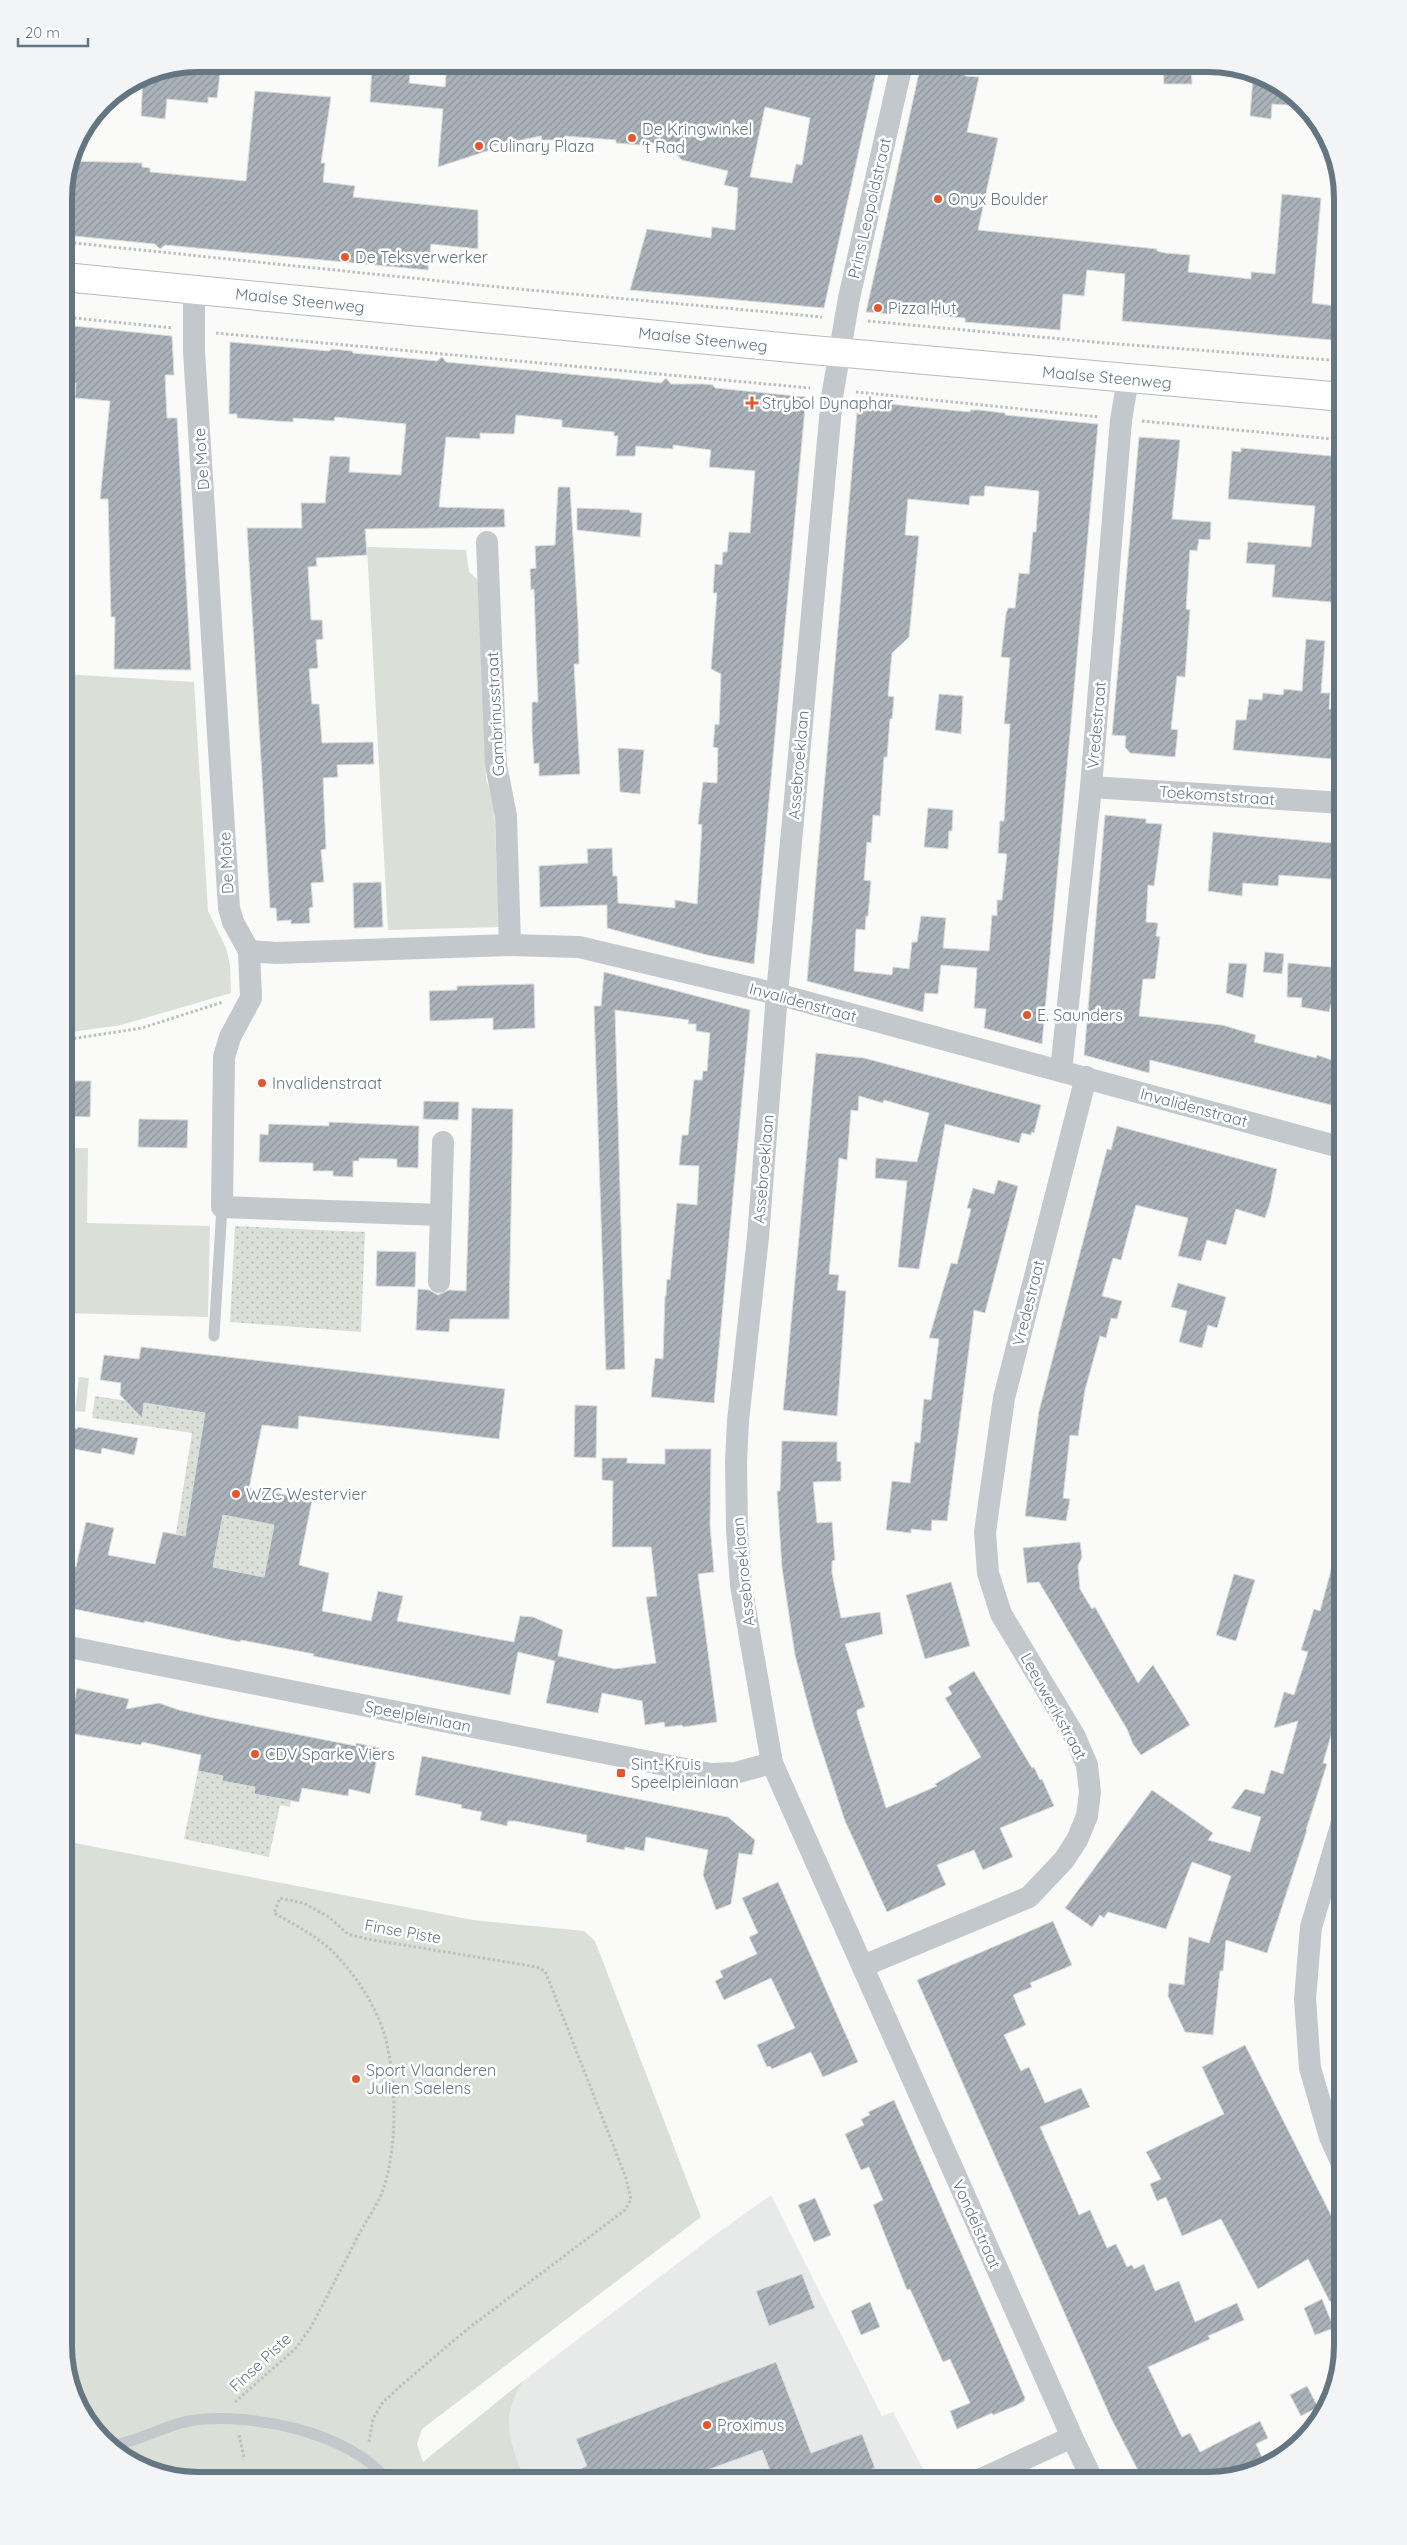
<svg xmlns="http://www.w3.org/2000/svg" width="1407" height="2545" viewBox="0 0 1407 2545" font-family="Quicksand,sans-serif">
  <defs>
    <pattern id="garden-dots" width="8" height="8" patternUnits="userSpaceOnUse" patternTransform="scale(1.25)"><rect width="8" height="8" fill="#dadfd7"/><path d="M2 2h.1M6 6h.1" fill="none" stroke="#b4b9b4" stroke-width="1.8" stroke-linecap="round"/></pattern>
    <pattern id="building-hatch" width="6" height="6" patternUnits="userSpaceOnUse" patternTransform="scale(1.25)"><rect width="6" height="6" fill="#aab3b9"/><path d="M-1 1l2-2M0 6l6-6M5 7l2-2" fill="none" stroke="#8e969c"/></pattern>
  </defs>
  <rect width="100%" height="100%" fill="#fafaf8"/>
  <!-- built -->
  <polygon fill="#e8e9e9" points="771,2195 882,2416 893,2412 928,2478 922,2481 429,2481 423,2463 523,2381 716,2234"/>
  <!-- green -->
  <g fill="#dadfd7">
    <polygon points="367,547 466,550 469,572 479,581 486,779 494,803 499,927 388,930"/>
    <polygon points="64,674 194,682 208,911 226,948 230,965 231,993 121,1025 64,1033"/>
    <polygon points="64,1148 88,1148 87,1223 210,1226 208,1317 64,1313"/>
    <polygon points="79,1377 89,1378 85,1412 75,1411"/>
    <path d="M64,1841l409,79 111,11 11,10 106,276 -279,212 -5,15 6,18 100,-81c-24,39 -13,60 2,100h-335l-67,-23 -49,-60 -10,-52z"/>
  </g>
  <!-- garden -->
  <g fill="url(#garden-dots)">
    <polygon points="235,1226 365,1232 361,1332 230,1322"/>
    <polygon points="95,1396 205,1413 178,1579 169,1577 192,1433 92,1418"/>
    <polygon points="223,1515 274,1525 264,1577 213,1567"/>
    <polygon points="198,1771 223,1776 222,1780 256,1782 254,1794 291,1801 290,1807 280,1805 269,1857 184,1839"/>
  </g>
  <!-- building -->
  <g fill="url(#building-hatch)" stroke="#dcdcda" fill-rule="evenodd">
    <path d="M372,64h39l-2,19 36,4 2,-23h431l-54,244 -194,-18 17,-61 64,9 1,-11 23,3 3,-42 -14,-3 4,-14 -46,-11 -17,-16 -25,-2v3l-24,-2v-3l-51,-4v4h-23l-1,-4 -49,10 1,3 -55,18 5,-58 -73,-7zM765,107l45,11 -8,47 -6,-1 -4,19 -42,-6z"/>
    <polygon points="921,64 967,64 965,76 979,77 967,132 998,138 978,230 1157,249 1157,251 1165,253 1190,255 1188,272 1251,279 1251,272 1275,274 1282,194 1321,198 1312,303 1343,307 1343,341 1122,321 1125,274 1087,270 1084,296 1063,294 1060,330 965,322 965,318 889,311 888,314 866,312"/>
    <polygon points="1163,64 1191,64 1192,84 1164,84"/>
    <polygon points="177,68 200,69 200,74 220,74 217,98 208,97 208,103 167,99 165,119 141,116 143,77 147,74"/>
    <polygon points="1253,78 1290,91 1301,106 1272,104 1271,119 1250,116"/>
    <polygon points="255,91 331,97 321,163 325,163 323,182 355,186 353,197 478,210 478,249 431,244 428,270 165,245 160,249 155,244 64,235 64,190 72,161 142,163 142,167 150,168 150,172 246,181"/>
    <polygon points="64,325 172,336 174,375 165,375 167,418 177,418 191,670 114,669 115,617 111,617 108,499 100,499 110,401 75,398 76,383 64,382"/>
    <polygon points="230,342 329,351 332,349 352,351 353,353 437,361 442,357 446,362 661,383 666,378 671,384 703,384 713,385 715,388 806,397 754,964 707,955 607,928 607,905 540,907 539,866 588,863 587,849 612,848 613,876 617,876 618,903 675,908 675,900 697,904 702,825 698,824 703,782 717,783 718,748 713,747 715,724 719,725 721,674 711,669 717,593 713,593 715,564 722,565 723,552 727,552 729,532 750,533 755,471 709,467 711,450 673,445 673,449 636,446 635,456 616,456 618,436 614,436 614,432 562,427 562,420 516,415 514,434 480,433 480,439 446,437 439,507 504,509 505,527 365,529 367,555 316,558 317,566 308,567 311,620 322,620 323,639 316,640 318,668 309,669 312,704 319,704 322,743 373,742 374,764 337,765 338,777 323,778 326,849 321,850 324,882 311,883 313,907 309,908 310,923 291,924 291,920 277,921 276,908 270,908 247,528 302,528 301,503 325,503 330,456 350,457 349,472 401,475 406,424 335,417 334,421 293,418 293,422 276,421 237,418 237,414 229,414"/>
    <path d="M858,401l112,11v-2h9l26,3v2l93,9 -56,620 -58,-16 2,-19 -12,-1 3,-40 -36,-3 -3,29 -13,-1 -2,19 -116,-31zM985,486l54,5 -3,41h-3l-4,42 -10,-1 -4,35h-7l-2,6 -5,43 9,1 -6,66h6l-6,97h-4l-2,32 9,1 -5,46h-5v16l-5,-1 -3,36 -46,-3 3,-30 -25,-2 -4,26h-5l-3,27 -16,-2 -1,8 -38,-4 2,-42 9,1 1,-14h2l3,-35 -7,-1 3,-38 4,1 2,-28 7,1 4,-59h3l3,-38h2l1,-10 1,-12 -6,-1 4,-43 17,-16 10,-101 -14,-1 3,-36 61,6 1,-9h14z"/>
    <polygon points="1139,437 1180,440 1172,519 1211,522 1210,540 1199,539 1197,551 1190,550 1186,609 1190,610 1185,677 1177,676 1171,729 1178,730 1175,757 1130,753 1125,747 1126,736 1112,735"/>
    <polygon points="1241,448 1343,457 1343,603 1272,597 1275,565 1246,563 1248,542 1311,547 1315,506 1228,499 1232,451 1241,452"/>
    <polygon points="558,487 570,487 578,621 579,664 574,664 580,774 539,776 539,763 534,764 532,731 532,702 538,702 534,589 531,590 530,569 536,568 535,546 555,545"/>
    <polygon points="577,508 630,510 630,512 642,513 640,537 577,530"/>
    <polygon points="1306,639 1325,641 1321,693 1330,693 1329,709 1343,710 1343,760 1233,750 1236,720 1246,720 1249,699 1262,700 1263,693 1283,695 1284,689 1302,691"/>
    <polygon points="939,694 963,696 961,734 935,730"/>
    <polygon points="618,748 644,750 640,794 620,792"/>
    <polygon points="928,808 953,810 952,831 949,831 948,849 924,847"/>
    <polygon points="1105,815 1146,819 1146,823 1162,824 1154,886 1148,885 1146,922 1158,923 1156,936 1160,937 1155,979 1143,979 1139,1016 1222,1025 1256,1035 1254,1042 1316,1058 1317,1055 1343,1064 1343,1108 1150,1060 1149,1073 1084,1055"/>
    <polygon points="1213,832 1343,844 1343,880 1279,875 1278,886 1243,883 1242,896 1208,891"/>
    <polygon points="381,882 383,927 354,928 353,883"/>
    <polygon points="1265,952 1284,954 1282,974 1263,972"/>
    <polygon points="1229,963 1247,964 1243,998 1226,993"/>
    <polygon points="1288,963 1341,968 1329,1012 1301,1007 1302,998 1287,997"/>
    <polygon points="604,972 750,1010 714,1403 651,1397 655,1358 663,1359 665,1296 666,1296 667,1279 670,1280 677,1203 697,1205 699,1166 679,1165 682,1135 688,1135 694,1080 702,1080 703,1071 707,1071 710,1033 696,1031 696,1024 688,1024 689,1020 615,1010 625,1369 606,1370 594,1006 601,1006"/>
    <polygon points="534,984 535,1028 493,1030 493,1018 430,1021 429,991 457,990 457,986"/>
    <polygon points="816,1053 864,1058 1041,1105 1034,1133 1032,1132 1031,1135 1022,1133 1019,1143 945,1124 919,1269 898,1267 907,1181 875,1178 876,1158 917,1162 929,1113 884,1100 883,1103 859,1096 858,1111 851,1110 847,1160 839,1158 829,1274 839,1275 837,1290 846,1291 837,1416 783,1410"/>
    <polygon points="64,1081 91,1081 90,1117 64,1116"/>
    <polygon points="424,1101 459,1102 458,1120 423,1119"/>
    <polygon points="472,1108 513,1109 509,1319 450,1319 449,1332 416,1330 418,1289 429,1290 438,1295 449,1290 466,1291"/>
    <polygon points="139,1119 188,1120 187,1148 138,1147"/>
    <polygon points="329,1122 419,1126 418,1168 397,1167 397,1159 359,1158 359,1161 353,1161 353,1177 333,1176 333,1171 313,1171 313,1163 259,1162 260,1134 268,1135 269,1124 329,1126"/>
    <polygon points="1117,1126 1277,1169 1270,1203 1265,1218 1236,1209 1226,1245 1207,1240 1201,1261 1178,1256 1188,1218 1136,1205 1121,1260 1113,1258 1102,1296 1122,1301 1117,1319 1111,1318 1106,1338 1100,1336 1085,1390 1078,1436 1070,1435 1063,1498 1070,1499 1066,1521 1025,1516 1039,1411 1107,1149 1111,1150"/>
    <polygon points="998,1180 1018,1186 985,1313 974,1310 947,1521 932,1520 931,1531 911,1529 911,1533 886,1530 892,1481 910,1483 915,1442 920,1443 924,1399 931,1400 939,1339 929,1338 951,1263 957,1264 971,1209 967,1208 973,1188 994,1194"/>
    <polygon points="377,1251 416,1252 415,1287 376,1286"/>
    <polygon points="1178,1283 1226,1297 1217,1328 1208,1325 1202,1348 1179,1342 1187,1311 1171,1307"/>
    <path d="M141,1347l364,42 -6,50 -200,-23 -1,13 -36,-4 -13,63 63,12 -13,65 30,8 -7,38 49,10 7,-30 25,5 -6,25 117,21 6,-26 13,1 30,13 -5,26 57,13 41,-6 -10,-66 11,-1 -6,-49h-39l1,-66 -11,-1v-22h25v5l38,1v-15h46l-1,76 4,47 -16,2 19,148 -34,5 -1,-2 -17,2 -1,-5 -19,3 -3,-24 -40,-8 -4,20 -52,-10 9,-42 -37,-9 -8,43 -197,-39 1,-2 -73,-14 -1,2 -95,-21 -1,2 -80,-16v-42l12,2 10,-45 28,6 -6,27 47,9 8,-32 22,4 20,-123 -61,-10 -2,15 -22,-23 1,-12 -21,-3 4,-25 35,4zM223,1515l51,10 -10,52 -51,-10z"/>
    <polygon points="575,1405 597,1406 596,1458 574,1457"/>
    <polygon points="64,1427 77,1429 78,1427 138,1438 134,1455 102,1448 101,1454 64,1447"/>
    <polygon points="782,1441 837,1442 837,1461 841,1462 841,1481 813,1482 817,1523 832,1522 835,1560 832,1561 832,1573 841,1618 880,1612 883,1634 845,1644 865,1707 857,1710 857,1714 886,1808 937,1786 935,1784 981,1757 945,1698 952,1694 948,1687 974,1671 1032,1768 1034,1767 1040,1780 1042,1779 1054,1806 1000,1828 1013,1857 983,1870 974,1850 937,1865 946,1885 887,1912 845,1821 814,1727 795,1655 782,1568 777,1491 780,1491"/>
    <polygon points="1080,1542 1082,1557 1078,1566 1080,1589 1092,1609 1095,1607 1138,1683 1153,1665 1190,1725 1141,1755 1133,1744 1127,1729 1039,1582 1027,1583 1023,1548"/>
    <polygon points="1337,1548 1343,1548 1343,1694 1323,1763 1327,1764 1306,1830 1307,1830 1267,1953 1226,1940 1223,1971 1220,1971 1213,2035 1185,2032 1168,1996 1169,1983 1184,1985 1189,1937 1209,1943 1231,1876 1192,1862 1166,1929 1108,1912 1104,1918 1100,1915 1092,1927 1065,1908 1152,1790 1213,1833 1208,1840 1250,1852 1261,1817 1231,1808 1245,1789 1264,1794 1271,1770 1283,1774 1298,1721 1274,1728 1284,1692 1294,1695 1308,1652 1301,1650 1314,1609 1320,1611"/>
    <polygon points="1234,1574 1255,1580 1236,1641 1216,1635"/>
    <polygon points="951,1582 970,1646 925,1659 906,1595"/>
    <polygon points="77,1688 129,1699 126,1709 159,1703 179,1710 209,1717 356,1746 356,1743 379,1748 370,1794 349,1789 348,1796 302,1788 299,1802 254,1794 255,1787 222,1781 223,1776 198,1771 201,1755 142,1742 141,1745 68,1733"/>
    <polygon points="422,1756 728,1817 755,1840 752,1855 739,1853 731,1904 716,1910 703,1875 708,1850 646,1837 644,1851 625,1847 624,1850 586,1842 587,1835 515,1821 508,1821 507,1826 480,1820 482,1812 461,1808 462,1805 415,1795"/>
    <polygon points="778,1882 858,2062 823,2077 811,2052 772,2069 770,2066 767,2067 757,2045 795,2028 771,1978 724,2000 715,1981 723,1977 720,1971 757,1954 749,1937 758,1933 742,1898"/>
    <polygon points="1053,1921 1072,1965 1030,1983 1032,1987 1013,1995 1026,2025 1004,2035 1021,2071 1029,2067 1045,2103 1081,2088 1090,2107 1040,2127 1079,2215 1090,2210 1107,2248 1116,2244 1127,2267 1132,2265 1134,2269 1144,2264 1155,2291 1179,2281 1195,2322 1237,2303 1244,2320 1208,2336 1210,2339 1148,2367 1182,2437 1190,2433 1200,2452 1260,2421 1268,2438 1256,2444 1266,2466 1260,2471 1208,2481 1146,2481 1142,2478 1111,2418 917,1980"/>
    <polygon points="1245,2045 1337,2227 1333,2229 1343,2250 1343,2295 1330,2302 1308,2259 1258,2289 1221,2219 1182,2236 1166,2197 1157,2201 1150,2184 1161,2179 1146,2152 1224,2114 1202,2067"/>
    <polygon points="894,2100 1025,2398 1024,2401 1015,2406 993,2415 992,2413 957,2429 950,2411 970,2403 950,2359 943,2362 910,2289 907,2290 873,2205 883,2200 869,2167 861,2170 845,2134 864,2125 861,2119 870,2115 868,2112"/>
    <polygon points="815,2198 831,2235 814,2242 798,2205"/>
    <polygon points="802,2274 815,2308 769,2326 756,2291"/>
    <polygon points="1322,2299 1334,2328 1315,2335 1304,2308"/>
    <polygon points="870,2302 880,2327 861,2335 851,2311"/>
    <polygon points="776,2362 811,2453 862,2434 875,2468 839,2481 774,2481 762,2450 677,2481 553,2481 587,2466 576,2439"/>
    <polygon points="1307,2386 1318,2407 1301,2416 1290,2395"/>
  </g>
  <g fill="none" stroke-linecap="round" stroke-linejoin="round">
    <defs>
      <polyline id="primary" points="64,277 801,349 1343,397"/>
    </defs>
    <!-- primary casing -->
    <use href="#primary" stroke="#b5babe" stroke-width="30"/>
    <!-- path -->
    <g stroke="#bbbfc2" stroke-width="3" stroke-dasharray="2.5 2.5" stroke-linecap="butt">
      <polyline points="64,242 508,288 822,317"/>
      <polyline points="64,317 173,328"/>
      <polyline points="868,321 1105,343 1343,361"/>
      <polyline points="216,333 810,388"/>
      <polyline points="856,392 1099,417"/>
      <polyline points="1142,421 1343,440"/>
      <polyline points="64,1040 142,1028 223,1002"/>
      <path d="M235,2402l61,-54 15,-21c16,-30 31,-60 47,-91 8,-15 19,-30 25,-46 16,-46 15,-131 -6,-175 -10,-22 -26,-45 -43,-62 -17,-17 -39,-28 -60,-40l6,-15 23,5 26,14 19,17 19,5 170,28 8,4 81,207 5,21 -6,11 -160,121 -60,51 -22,20 -10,17 -4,23"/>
      <polyline points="239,2435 244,2457"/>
      <path d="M175,2476c21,-3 33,0 54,3 22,3 40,-4 62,2"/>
      <polyline points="218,2481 228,2479"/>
    </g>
    <!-- service -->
    <g stroke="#c3c8cc" stroke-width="11">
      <polyline points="214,1336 222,1207"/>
      <path d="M113,2445c27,-4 50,-19 76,-24 58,-10 162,11 199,60"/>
    </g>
    <!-- minor -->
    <g stroke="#c3c8cc" stroke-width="22">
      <polyline points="902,64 849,298 832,397 777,994 758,1237 738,1421 736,1461 737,1530 741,1585 772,1763 1072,2437 1093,2481"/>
      <polyline points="194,289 194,351 229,908 233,922 249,951 251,998 230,1037 224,1057 222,1207 441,1215"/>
      <polyline points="487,542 496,765 506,816 510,945"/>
      <polyline points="1091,787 1343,803"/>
      <polyline points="249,951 276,953 510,945 579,947 777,994 1343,1148"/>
      <polyline points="1061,1071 1091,787 1121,420 1128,379"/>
      <polyline points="439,1282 443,1142"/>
      <polyline points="64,1646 711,1774 735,1773 772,1763"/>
      <polyline points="863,1966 1029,1897 1064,1860 1077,1840 1087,1816 1090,1792 1087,1765 1075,1737 1001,1614 988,1573 985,1532 1004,1398 1086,1077"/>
      <polyline points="1343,2166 1330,2137 1310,2068 1305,1999 1311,1927 1343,1819"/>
      <polyline points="977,2481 1072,2437"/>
    </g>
    <!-- primary -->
    <use href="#primary" stroke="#fff" stroke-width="28"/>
  </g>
  <!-- markers -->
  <g fill="#e4572e" stroke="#fff" stroke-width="2">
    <circle cx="632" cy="138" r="5"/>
    <circle cx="479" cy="146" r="5"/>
    <circle cx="938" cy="199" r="5"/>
    <circle cx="345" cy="257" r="5"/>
    <circle cx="878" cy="308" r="5"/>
    <path d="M749.5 395.5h5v5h5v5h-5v5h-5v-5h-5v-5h5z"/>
    <circle cx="1027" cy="1015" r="5"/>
    <circle cx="262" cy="1083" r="5"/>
    <circle cx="236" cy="1494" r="5"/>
    <circle cx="255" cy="1754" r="5"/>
    <rect x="616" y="1768" width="10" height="10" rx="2.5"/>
    <circle cx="356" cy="2079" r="5"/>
    <circle cx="707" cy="2425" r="5"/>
  </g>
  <g text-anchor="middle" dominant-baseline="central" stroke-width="5" stroke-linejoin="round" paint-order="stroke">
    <!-- poi labels -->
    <g font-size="16" fill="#657683" stroke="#fff" text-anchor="start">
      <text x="642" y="129">De Kringwinkel<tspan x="642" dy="18">'t Rad</tspan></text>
      <text x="489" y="146">Culinary Plaza</text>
      <text x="948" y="199">Onyx Boulder</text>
      <text x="355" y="257">De Teksverwerker</text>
      <text x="888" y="308">Pizza Hut</text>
      <text x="762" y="403">Strybol Dynaphar</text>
      <text x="1037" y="1015">E. Saunders</text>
      <text x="272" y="1083">Invalidenstraat</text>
      <text x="246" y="1494">WZC Westervier</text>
      <text x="265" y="1754">CDV Sparke Viers</text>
      <text x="631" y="1764">Sint-Kruis<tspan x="631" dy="18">Speelpleinlaan</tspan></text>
      <text x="366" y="2070">Sport Vlaanderen<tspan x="366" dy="18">Julien Saelens</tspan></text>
      <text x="717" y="2425">Proximus</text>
    </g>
    <!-- street labels -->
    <g font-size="16" fill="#657683" stroke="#fff">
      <text transform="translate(869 208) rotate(-77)">Prins Leopoldstraat</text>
      <text transform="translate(300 300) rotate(6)">Maalse Steenweg</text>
      <text transform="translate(703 339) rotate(6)">Maalse Steenweg</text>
      <text transform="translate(1107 377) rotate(5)">Maalse Steenweg</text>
      <text transform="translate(201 459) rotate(-94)">De Mote</text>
      <text transform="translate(495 714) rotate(-93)">Gambrinusstraat</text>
      <text transform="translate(1096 725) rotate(-85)">Vredestraat</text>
      <text transform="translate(798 765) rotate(-85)">Assebroeklaan</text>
      <text transform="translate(1217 795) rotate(4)">Toekomststraat</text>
      <text transform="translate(226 863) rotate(-93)">De Mote</text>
      <text transform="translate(803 1002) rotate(15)">Invalidenstraat</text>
      <text transform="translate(1194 1107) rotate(15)">Invalidenstraat</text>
      <text transform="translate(763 1169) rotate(-85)">Assebroeklaan</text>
      <text transform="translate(1028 1303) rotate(-76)">Vredestraat</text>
      <text transform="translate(743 1572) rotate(-96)">Assebroeklaan</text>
      <text transform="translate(1054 1706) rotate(61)">Leeuwerikstraat</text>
      <text transform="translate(418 1716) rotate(11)">Speelpleinlaan</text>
      <text transform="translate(403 1931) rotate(10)">Finse Piste</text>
      <text transform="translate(977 2224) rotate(66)">Vondelstraat</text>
      <text transform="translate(260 2362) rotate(-43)">Finse Piste</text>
    </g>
  </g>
  <!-- crop -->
  <path d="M0 0H1407V2545H0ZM198 72H1208A126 126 0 0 1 1334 198V2346A126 126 0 0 1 1208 2472H198A126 126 0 0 1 72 2346V198A126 126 0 0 1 198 72Z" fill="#f3f4f5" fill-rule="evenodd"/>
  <path fill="none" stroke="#657683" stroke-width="6" d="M198 72H1208A126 126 0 0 1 1334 198V2346A126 126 0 0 1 1208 2472H198A126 126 0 0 1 72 2346V198A126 126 0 0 1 198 72Z"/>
  <!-- scale -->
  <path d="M18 38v8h70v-8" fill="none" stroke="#657683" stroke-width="2.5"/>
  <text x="25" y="38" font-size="15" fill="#657683" stroke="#ffffff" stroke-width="4" paint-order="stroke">20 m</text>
</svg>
